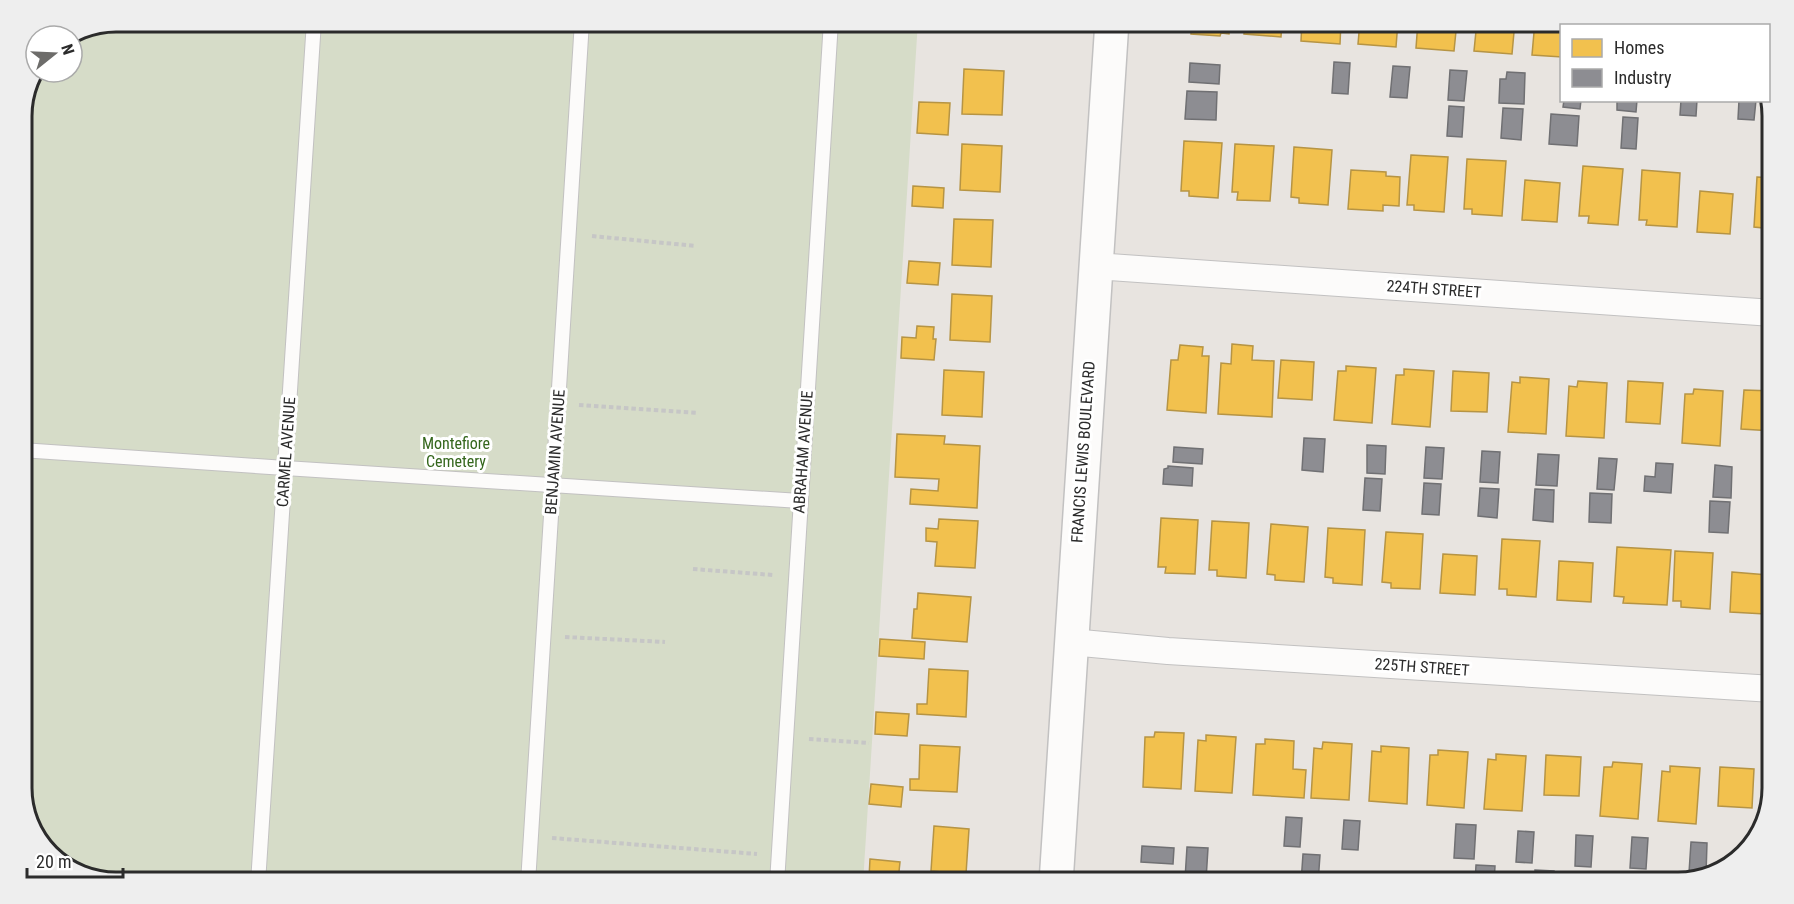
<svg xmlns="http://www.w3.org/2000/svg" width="1794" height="904" viewBox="0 0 1794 904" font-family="'Roboto Condensed',sans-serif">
  <rect width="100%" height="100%" fill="#e8e4e0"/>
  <!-- cemetery -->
  <polygon fill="#d6dcc8" points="116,21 918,21 863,883 116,883 74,873 37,841 21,795 21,110 38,72 72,72 72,39"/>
  <!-- homes -->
  <g fill="#f2c14e" stroke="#b69444" stroke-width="1.5">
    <polygon points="960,21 1021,21 1021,30 960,28"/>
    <polygon points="1192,21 1230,21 1229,34 1221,33 1220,36 1191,34"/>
    <polygon points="1245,21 1282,21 1281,37 1244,34"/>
    <polygon points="1302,21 1341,21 1340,44 1301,41"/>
    <polygon points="1360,21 1398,21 1396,47 1358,44"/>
    <polygon points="1418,21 1457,21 1454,51 1416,48"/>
    <polygon points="1477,21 1515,21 1512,54 1474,51"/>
    <polygon points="1535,21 1573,21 1573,26 1562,26 1562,57 1532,55"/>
    <rect x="1593" y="21" width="35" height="5"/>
    <polygon points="1651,21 1678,21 1689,23 1689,26 1651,26"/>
    <polygon points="964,69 1004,71 1002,115 962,114"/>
    <polygon points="919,102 950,103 948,135 917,133"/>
    <polygon points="1184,141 1222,143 1218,198 1189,196 1189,191 1181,191"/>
    <polygon points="962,144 1002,146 1000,192 960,190"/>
    <polygon points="1235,144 1274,146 1270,201 1237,200 1238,192 1232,192"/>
    <polygon points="1294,147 1332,150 1328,205 1299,203 1299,198 1291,197"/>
    <polygon points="1411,155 1448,157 1444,212 1414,210 1414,205 1407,205"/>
    <polygon points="1467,159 1506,161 1502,216 1472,214 1472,209 1464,209"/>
    <polygon points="1583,166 1623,169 1618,225 1588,223 1589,216 1579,216"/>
    <polygon points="1351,170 1386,172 1386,176 1400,177 1399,206 1383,205 1383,211 1348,209"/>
    <polygon points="1642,170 1680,173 1677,227 1646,225 1647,220 1639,220"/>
    <polygon points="1757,177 1773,178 1773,234 1762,233 1763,228 1754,227"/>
    <polygon points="1525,180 1560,183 1557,222 1522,220"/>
    <polygon points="913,186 944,188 943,208 912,206"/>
    <polygon points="1700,191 1733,194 1730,234 1697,232"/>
    <polygon points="954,219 993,220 991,267 952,265"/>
    <polygon points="909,261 940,263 938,285 907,283"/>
    <polygon points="952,294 992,296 990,342 950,340"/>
    <polygon points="917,326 934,327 933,339 936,339 934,360 901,358 902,337 916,338"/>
    <polygon points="1232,344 1253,346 1252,360 1274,361 1272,417 1218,414 1221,363 1231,364"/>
    <polygon points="1180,345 1203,347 1202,356 1209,356 1206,413 1167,410 1171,360 1178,360"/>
    <polygon points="1281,360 1314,362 1312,400 1278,398"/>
    <polygon points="1346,366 1376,368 1372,423 1334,420 1338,371 1346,371"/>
    <polygon points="1404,369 1434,371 1430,427 1392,424 1396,375 1404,375"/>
    <polygon points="944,370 984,372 982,417 942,415"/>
    <polygon points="1453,371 1489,373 1487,412 1451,411"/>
    <polygon points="1520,377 1549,379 1546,434 1508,432 1512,382 1520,383"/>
    <polygon points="1578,381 1607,383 1604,438 1566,436 1569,386 1577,387"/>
    <polygon points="1628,381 1663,383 1660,424 1626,422"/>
    <polygon points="1694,389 1723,391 1720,446 1682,443 1685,394 1693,394"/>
    <polygon points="1744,390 1773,391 1773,431 1741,429"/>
    <polygon points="897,434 945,436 944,444 980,446 977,508 910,504 911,489 938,491 939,479 895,477"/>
    <polygon points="1161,518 1198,520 1195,574 1165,573 1166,567 1158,567"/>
    <polygon points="939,519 978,521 975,568 935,566 937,542 926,541 926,528 938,529"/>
    <polygon points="1212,521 1249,523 1246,578 1217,576 1217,570 1209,570"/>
    <polygon points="1271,524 1308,527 1304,582 1275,580 1275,575 1267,574"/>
    <polygon points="1328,528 1365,530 1362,585 1333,583 1333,578 1325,577"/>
    <polygon points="1386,532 1423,534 1420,589 1391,588 1391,583 1382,582"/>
    <polygon points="1502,539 1540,541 1536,597 1507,595 1507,589 1499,589"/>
    <polygon points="1617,547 1671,550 1667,605 1623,603 1624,597 1614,596"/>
    <polygon points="1675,551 1713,553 1710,609 1681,607 1681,601 1673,601"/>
    <polygon points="1443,554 1477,556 1475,595 1440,593"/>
    <polygon points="1559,561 1593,563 1591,602 1557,600"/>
    <polygon points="1732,572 1768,575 1765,614 1730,612"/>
    <polygon points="918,593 971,597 967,642 912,638 914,609 917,609"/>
    <polygon points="880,639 925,642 924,659 879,656"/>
    <polygon points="929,669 968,671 966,717 917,714 917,704 927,704"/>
    <polygon points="876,712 909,714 907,736 875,734"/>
    <polygon points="1155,732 1184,733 1181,789 1143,787 1145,737 1154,737"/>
    <polygon points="1206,735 1236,737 1232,793 1195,791 1198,740 1206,741"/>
    <polygon points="1265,739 1294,741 1293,769 1306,770 1304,798 1253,795 1256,744 1265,744"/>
    <polygon points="1323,742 1352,744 1349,800 1311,798 1314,748 1322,749"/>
    <polygon points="920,745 960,747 957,792 910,790 910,779 919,779"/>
    <polygon points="1381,746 1409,748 1407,804 1369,801 1372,751 1381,752"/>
    <polygon points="1438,750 1468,752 1464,808 1427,805 1430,755 1438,755"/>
    <polygon points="1496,754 1526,756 1522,811 1484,809 1488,759 1496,760"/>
    <polygon points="1546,755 1581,757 1579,796 1544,795"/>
    <polygon points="1613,762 1642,764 1638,819 1600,816 1604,767 1612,767"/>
    <polygon points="1670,766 1700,768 1696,824 1658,821 1662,771 1670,772"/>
    <polygon points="1720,767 1754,769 1752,808 1718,806"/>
    <polygon points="871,784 903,787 901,807 869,804"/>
    <polygon points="934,826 969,829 966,874 931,871"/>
    <polygon points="870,859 900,862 898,881 869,878"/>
  </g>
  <!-- industry -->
  <g fill="#8d8d92" stroke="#707073" stroke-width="1.5">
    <polygon points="1334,62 1350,63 1348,94 1332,93"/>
    <polygon points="1190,63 1220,65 1219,84 1189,82"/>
    <polygon points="1393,66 1410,67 1407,98 1390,97"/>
    <polygon points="1450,70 1467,71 1464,101 1448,100"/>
    <polygon points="1507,72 1525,73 1524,104 1499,103 1500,79 1506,79"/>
    <polygon points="1187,91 1217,92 1216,120 1185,119"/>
    <polygon points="1564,100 1581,100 1580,109 1563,107"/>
    <polygon points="1617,100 1637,100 1636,112 1617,110"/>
    <polygon points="1681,100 1697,100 1696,116 1680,115"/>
    <polygon points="1739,100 1756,100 1754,120 1738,119"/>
    <polygon points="1449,106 1464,107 1462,137 1447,136"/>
    <polygon points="1503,108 1523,109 1521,140 1501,138"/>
    <polygon points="1551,114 1579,116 1577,146 1549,144"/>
    <polygon points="1623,117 1638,118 1636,149 1621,148"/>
    <polygon points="1304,438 1325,439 1323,472 1302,470"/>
    <polygon points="1367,445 1386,446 1385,474 1367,473"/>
    <polygon points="1174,447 1203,449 1202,464 1173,462"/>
    <polygon points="1426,447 1444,448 1442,479 1424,478"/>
    <polygon points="1482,451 1500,452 1498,483 1480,482"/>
    <polygon points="1538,454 1559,455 1557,486 1536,485"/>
    <polygon points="1599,458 1617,459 1614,490 1597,489"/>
    <polygon points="1656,463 1673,464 1671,493 1644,491 1645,476 1655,477"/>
    <polygon points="1715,465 1732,467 1731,498 1713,497"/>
    <polygon points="1168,466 1193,468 1192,486 1163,484 1164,469 1168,468"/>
    <polygon points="1771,473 1773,473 1773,497 1770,497"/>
    <polygon points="1365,478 1382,479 1380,511 1363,510"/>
    <polygon points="1424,483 1441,484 1439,515 1422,514"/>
    <polygon points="1480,488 1499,489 1497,518 1478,516"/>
    <polygon points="1535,489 1554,490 1553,522 1533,520"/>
    <polygon points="1590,493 1612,494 1611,523 1589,522"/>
    <polygon points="1710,501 1730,502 1728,533 1709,532"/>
    <polygon points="1766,508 1773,508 1773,537 1764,536"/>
    <polygon points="1286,817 1302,818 1300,847 1284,846"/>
    <polygon points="1344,820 1360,821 1358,850 1342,849"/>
    <polygon points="1456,824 1476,825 1474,859 1454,858"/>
    <polygon points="1518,831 1534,832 1532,863 1516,862"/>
    <polygon points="1576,835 1593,836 1591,867 1575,866"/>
    <polygon points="1632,837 1648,838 1646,869 1630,868"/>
    <polygon points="1691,842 1707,843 1706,874 1689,873"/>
    <polygon points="1142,846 1174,848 1173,864 1141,862"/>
    <polygon points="1187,847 1208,848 1206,880 1185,879"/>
    <polygon points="1303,854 1320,855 1318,883 1301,883"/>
    <polygon points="1476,865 1495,866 1494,883 1475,883"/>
    <polygon points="1535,870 1554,871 1553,883 1535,883"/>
    <polygon points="1594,873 1615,875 1614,883 1594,883"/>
    <polygon points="1651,877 1669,878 1668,883 1650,883"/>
    <rect x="1502" y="878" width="17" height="5"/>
  </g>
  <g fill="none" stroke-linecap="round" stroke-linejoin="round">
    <defs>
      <g id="lane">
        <polyline points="21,450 285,468 800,501"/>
        <polyline points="258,883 314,21"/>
        <polyline points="528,883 582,21"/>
        <polyline points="777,883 831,21"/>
      </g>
      <g id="street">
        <polyline points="1095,266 1773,313"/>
        <polyline points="1071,642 1168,651 1773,689"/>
      </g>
      <polyline id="secondary" points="1056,883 1112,21"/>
    </defs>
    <!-- lane casing -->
    <use href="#lane" stroke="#c2c1c1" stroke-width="16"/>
    <!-- street casing -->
    <use href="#street" stroke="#c2c1c1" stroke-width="28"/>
    <!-- secondary casing -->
    <use href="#secondary" stroke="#c2c1c1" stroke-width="36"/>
    <!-- path -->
    <g stroke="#c6c6c6" stroke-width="4" stroke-dasharray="4.5 3" stroke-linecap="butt">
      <polyline points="592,236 696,246"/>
      <polyline points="579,405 698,413"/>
      <polyline points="693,569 773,575"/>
      <polyline points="565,637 665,642"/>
      <polyline points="809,739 869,743"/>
      <polyline points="552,838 757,854"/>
    </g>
    <!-- lane -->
    <use href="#lane" stroke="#fcfbfa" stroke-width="14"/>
    <!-- street -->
    <use href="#street" stroke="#fcfbfa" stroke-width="26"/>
    <!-- secondary -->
    <use href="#secondary" stroke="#fcfbfa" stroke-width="33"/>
  </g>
  <g text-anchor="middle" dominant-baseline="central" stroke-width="6" stroke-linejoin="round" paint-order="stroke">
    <!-- street labels -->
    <g font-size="16" fill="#2b2b2b" stroke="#fff">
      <text transform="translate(1434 289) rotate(4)">224TH STREET</text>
      <text transform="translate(286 452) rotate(-86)">CARMEL AVENUE</text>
      <text transform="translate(555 452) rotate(-86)">BENJAMIN AVENUE</text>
      <text transform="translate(803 452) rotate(-86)">ABRAHAM AVENUE</text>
      <text transform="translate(1083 452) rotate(-86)">FRANCIS LEWIS BOULEVARD</text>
      <text transform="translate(1422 667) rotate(4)">225TH STREET</text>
    </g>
    <!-- park labels -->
    <g font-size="16" fill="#34661c" stroke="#fff">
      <text x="456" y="443">Montefiore<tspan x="456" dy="18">Cemetery</tspan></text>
    </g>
  </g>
  <!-- crop -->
  <path d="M0 0H1794V904H0ZM116 32H1678A84 84 0 0 1 1762 116V788A84 84 0 0 1 1678 872H116A84 84 0 0 1 32 788V116A84 84 0 0 1 116 32Z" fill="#eee" fill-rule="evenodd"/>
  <path fill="none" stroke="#2b2b2b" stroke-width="3" d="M116 32H1678A84 84 0 0 1 1762 116V788A84 84 0 0 1 1678 872H116A84 84 0 0 1 32 788V116A84 84 0 0 1 116 32Z"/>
  <!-- legend -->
  <rect x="1560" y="24" width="210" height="78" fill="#ffffff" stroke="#aaaaaa" stroke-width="1.5"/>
  <rect x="1572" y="39" width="30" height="18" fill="#f2c14e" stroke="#aaaaaa" stroke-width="1.5"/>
  <text x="1614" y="54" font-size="18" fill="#2b2b2b">Homes</text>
  <rect x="1572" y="69" width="30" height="18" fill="#8d8d92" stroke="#aaaaaa" stroke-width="1.5"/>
  <text x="1614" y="84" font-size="18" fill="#2b2b2b">Industry</text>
  <!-- north arrow -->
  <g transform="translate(54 54) rotate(72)"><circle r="28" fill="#ffffff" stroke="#aaaaaa" stroke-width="1.5"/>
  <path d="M0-4.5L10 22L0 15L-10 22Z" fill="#6d6c6a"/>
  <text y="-9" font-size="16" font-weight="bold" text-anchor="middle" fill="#2b2b2b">N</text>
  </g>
  <!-- scale -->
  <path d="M27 868v9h96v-9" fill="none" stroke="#2b2b2b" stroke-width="3"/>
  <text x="36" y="868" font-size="18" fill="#2b2b2b" stroke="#ffffff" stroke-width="4.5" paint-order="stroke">20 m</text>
</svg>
